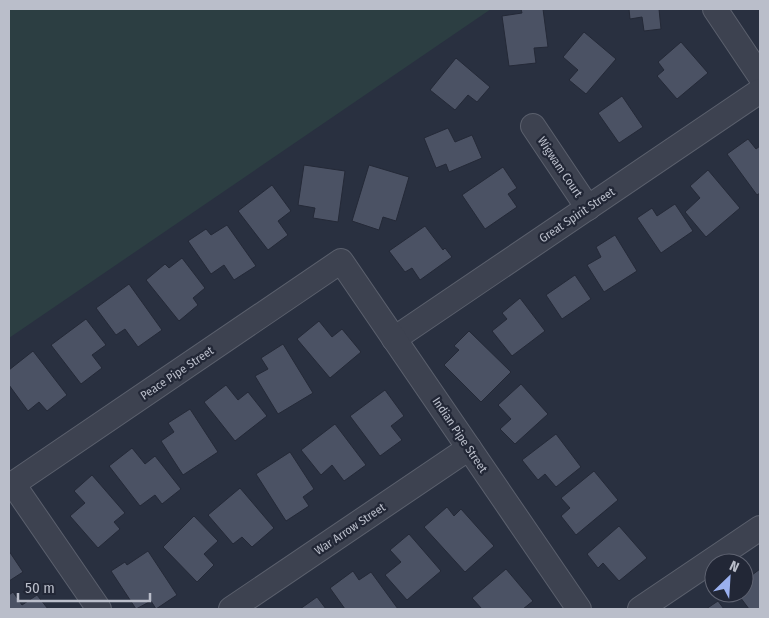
<svg xmlns="http://www.w3.org/2000/svg" width="769" height="618" viewBox="0 0 769 618" font-family="'Fira Sans Condensed',sans-serif">
  <rect width="100%" height="100%" fill="#293040"/>
  <!-- green -->
  <polygon fill="#2c3e42" points="9,9 491,9 9,338"/>
  <!-- building -->
  <g fill="#4b5264" stroke="#242937">
    <polygon points="521,9 543,9 548,47 534,48 536,63 509,66 502,16 522,13"/>
    <polygon points="629,9 659,9 661,29 644,31 642,17 630,19"/>
    <polygon points="584,32 616,59 586,94 569,80 578,70 563,57"/>
    <polygon points="681,42 708,73 677,99 657,76 664,70 658,62"/>
    <polygon points="456,58 490,87 477,102 468,95 455,110 430,90"/>
    <polygon points="622,96 643,127 619,143 598,113"/>
    <polygon points="448,128 455,142 472,135 482,158 449,172 446,164 436,168 424,138"/>
    <polygon points="748,139 756,149 760,146 760,193 757,195 727,154"/>
    <polygon points="304,165 345,171 338,222 313,218 315,208 298,205"/>
    <polygon points="369,165 409,177 396,221 383,217 379,230 352,221"/>
    <polygon points="503,167 517,188 508,194 517,207 485,229 462,195"/>
    <polygon points="708,170 740,208 706,237 685,212 700,198 690,186"/>
    <polygon points="272,185 291,211 278,221 288,235 268,250 238,211"/>
    <polygon points="675,204 693,231 661,253 637,218 652,208 657,216"/>
    <polygon points="227,225 256,266 234,280 224,265 211,274 188,241 206,229 211,235"/>
    <polygon points="425,226 443,250 445,248 452,257 420,280 412,268 405,272 389,251"/>
    <polygon points="615,235 637,271 604,292 587,265 601,257 596,247"/>
    <polygon points="182,258 205,288 193,298 198,305 179,321 146,280 165,264 169,268"/>
    <polygon points="575,275 591,299 562,319 546,295"/>
    <polygon points="129,284 162,330 138,347 125,329 116,335 96,308"/>
    <polygon points="520,298 545,331 512,356 492,331 507,319 502,313"/>
    <polygon points="86,319 106,345 92,355 102,368 81,384 51,345"/>
    <polygon points="319,321 332,337 342,329 361,352 330,378 297,339"/>
    <polygon points="469,331 511,372 481,402 444,365 459,350 454,346"/>
    <polygon points="283,344 313,393 278,414 255,376 268,369 261,358"/>
    <polygon points="33,351 67,395 47,411 39,402 28,411 9,385 9,370"/>
    <polygon points="521,384 548,414 515,444 500,429 511,419 498,405"/>
    <polygon points="226,385 238,400 248,392 267,416 235,441 204,402"/>
    <polygon points="385,390 404,416 391,426 402,440 380,456 350,416"/>
    <polygon points="190,409 218,452 183,475 161,441 174,432 168,423"/>
    <polygon points="335,424 366,465 344,481 332,465 321,475 301,450"/>
    <polygon points="556,434 581,467 556,487 545,474 538,480 522,460"/>
    <polygon points="132,448 145,464 155,456 181,489 162,504 155,495 140,506 109,466"/>
    <polygon points="290,452 314,489 303,497 309,506 286,521 256,474"/>
    <polygon points="594,471 618,500 576,535 561,516 570,508 561,498"/>
    <polygon points="92,475 125,513 114,522 120,529 98,548 70,516 85,503 74,491"/>
    <polygon points="240,488 274,528 252,547 242,537 233,544 208,515"/>
    <polygon points="447,507 454,516 461,509 494,546 465,572 424,527"/>
    <polygon points="194,516 218,541 204,554 214,565 197,582 163,547"/>
    <polygon points="619,526 647,558 619,581 603,563 598,568 587,554"/>
    <polygon points="409,534 441,571 407,600 385,575 401,562 390,550"/>
    <polygon points="9,551 23,572 9,581"/>
    <polygon points="148,551 177,595 156,609 151,601 136,609 111,571 125,562 127,565"/>
    <polygon points="506,569 533,601 523,609 482,609 472,598"/>
    <polygon points="760,569 760,609 749,609 737,593 744,593 744,581"/>
    <polygon points="353,571 359,580 371,572 398,609 345,609 330,588"/>
    <polygon points="13,592 22,605 37,595 48,609 9,609 9,595"/>
    <polygon points="317,597 326,609 300,609"/>
    <polygon points="718,601 724,609 706,609"/>
  </g>
  <g fill="none" stroke-linecap="round" stroke-linejoin="round">
    <defs>
      <g id="minor">
        <polyline points="715,9 760,76"/>
        <polyline points="533,126 588,208"/>
        <polyline points="394,339 760,91"/>
        <polyline points="99,609 13,484 341,261 579,609"/>
        <polyline points="231,609 469,448"/>
        <polyline points="640,609 760,528"/>
      </g>
    </defs>
    <!-- minor casing -->
    <use href="#minor" stroke="#5b606d" stroke-width="26"/>
    <!-- minor -->
    <use href="#minor" stroke="#3d4250" stroke-width="24"/>
  </g>
  <g text-anchor="middle" dominant-baseline="central" stroke-width="4.5" stroke-linejoin="round" paint-order="stroke">
    <!-- street labels -->
    <g font-size="12" fill="#babeca" stroke="#222736">
      <text transform="translate(560 167) rotate(56)">Wigwam Court</text>
      <text transform="translate(577 215) rotate(-34)">Great Spirit Street</text>
      <text transform="translate(177 373) rotate(-34)">Peace Pipe Street</text>
      <text transform="translate(460 435) rotate(56)">Indian Pipe Street</text>
      <text transform="translate(350 529) rotate(-34)">War Arrow Street</text>
    </g>
  </g>
  <!-- border -->
  <rect width="769" height="618" fill="none" stroke="#babeca" stroke-width="20"/>
  <!-- north arrow -->
  <g transform="translate(729 578) rotate(25)"><circle r="24" fill="#222736" stroke="#5f6371"/>
  <path d="M0-4L9 19L0 12L-9 19Z" fill="#9ab0ef"/>
  <text y="-8" font-size="14" font-weight="bold" text-anchor="middle" fill="#babeca">N</text>
  </g>
  <!-- scale -->
  <path d="M18 593v8h132v-8" fill="none" stroke="#babeca" stroke-width="2.5"/>
  <text x="25" y="593" font-size="15" fill="#babeca" stroke="#222736" stroke-width="4" paint-order="stroke">50 m</text>
</svg>
